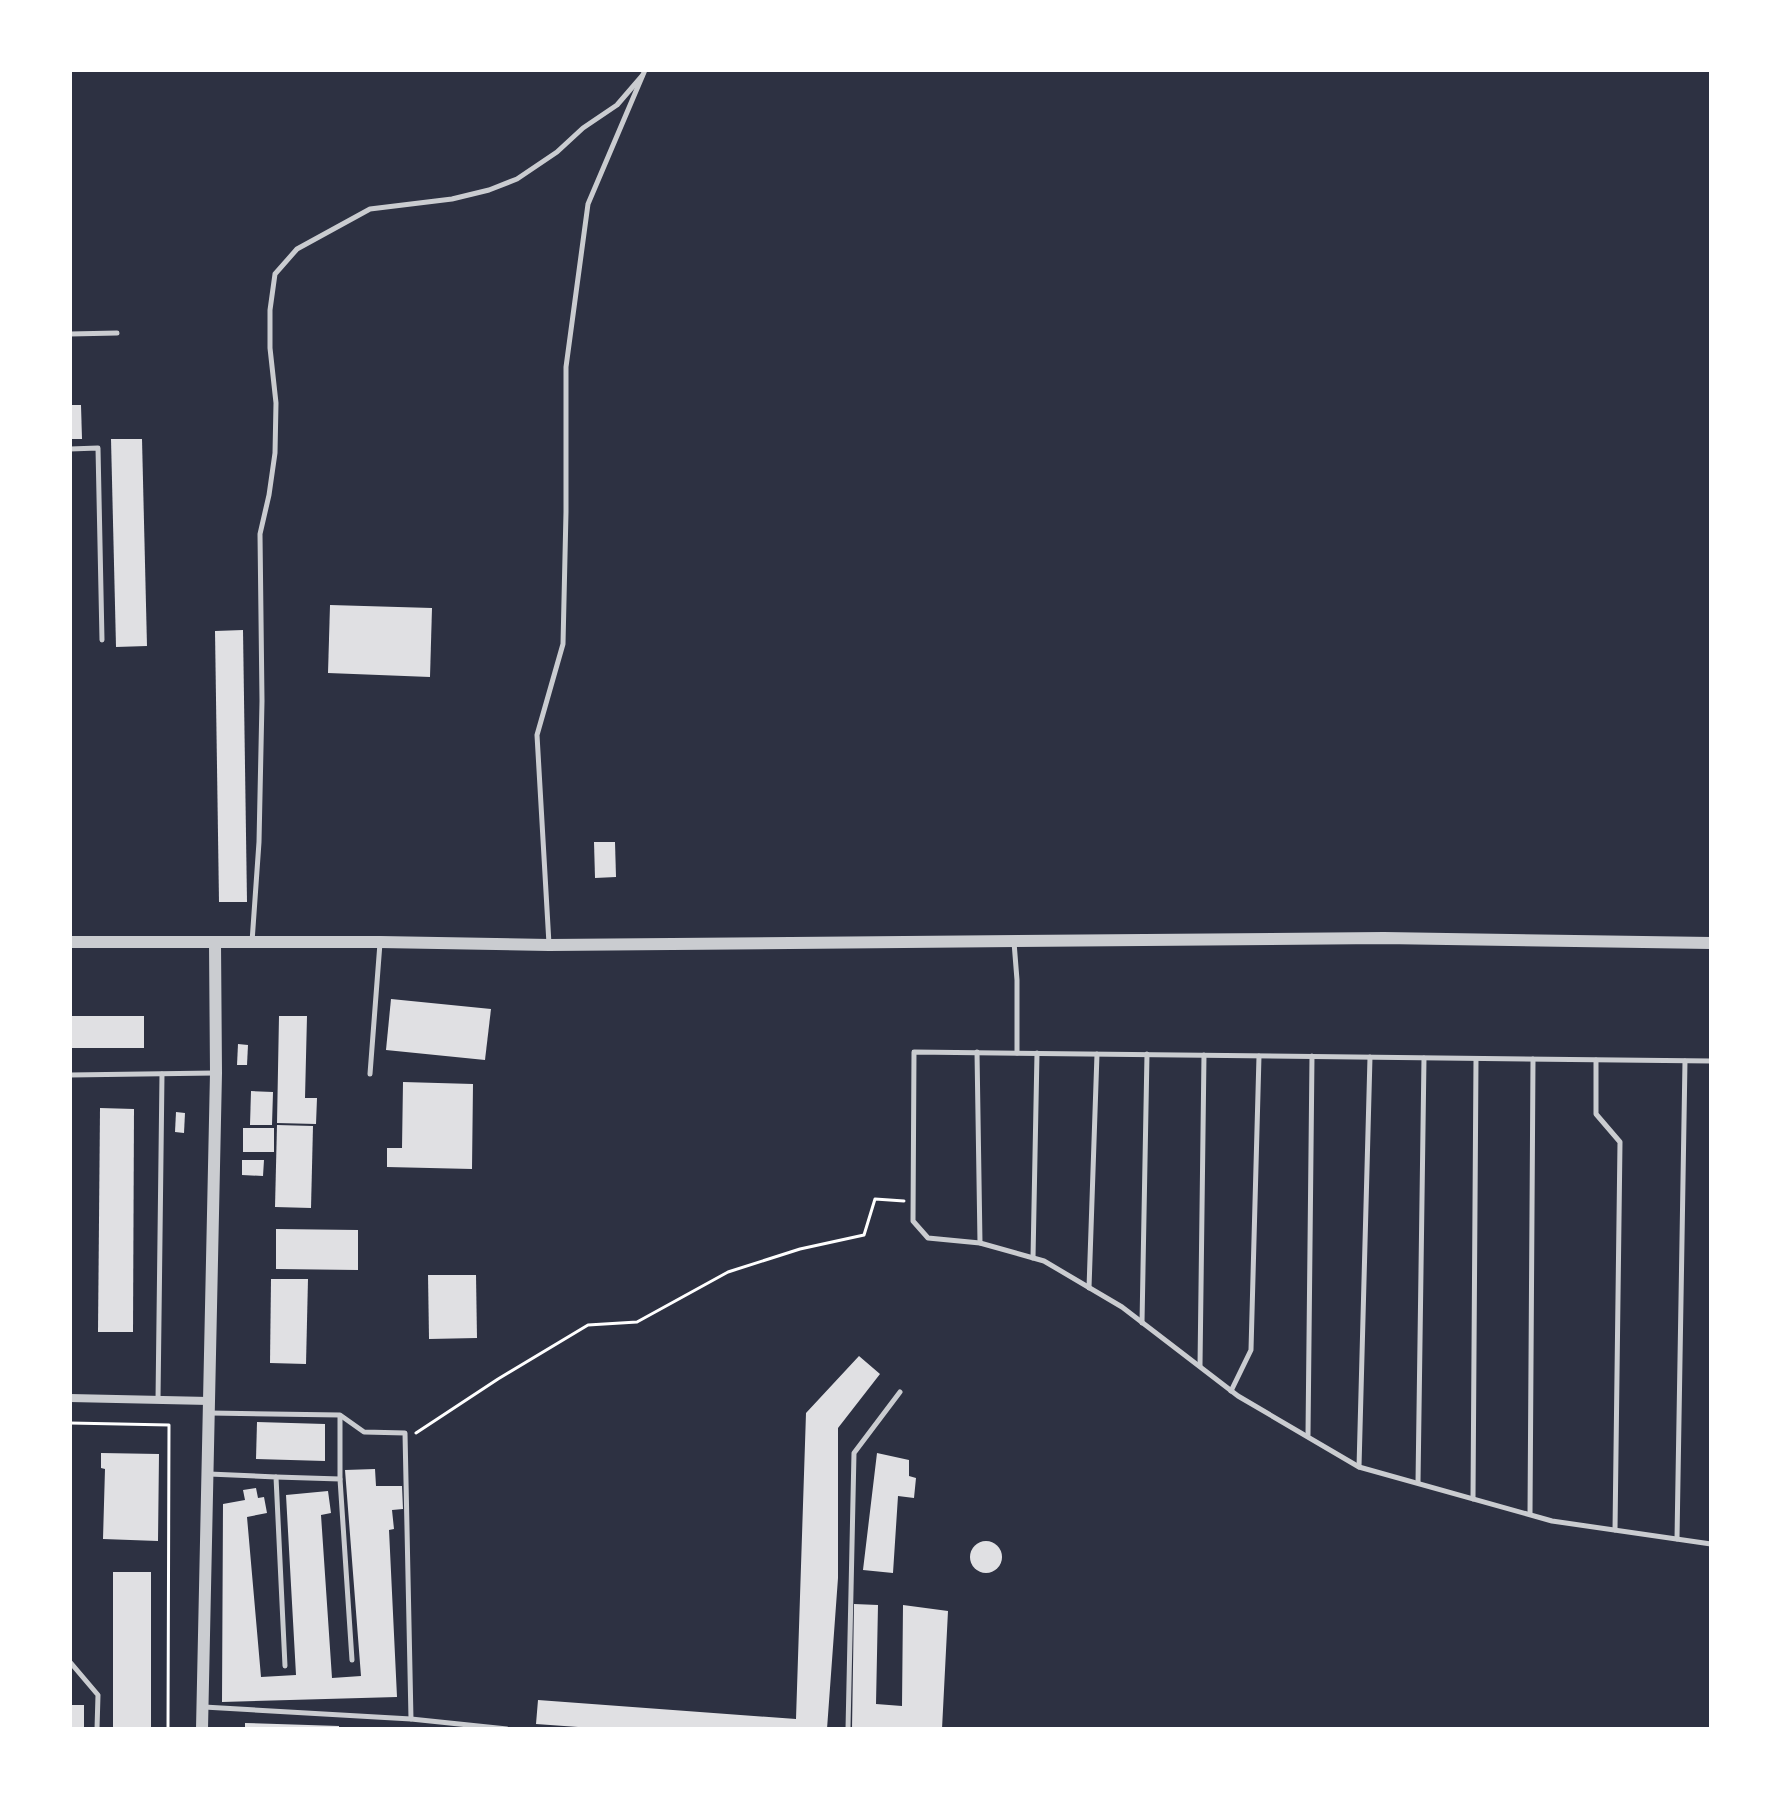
<svg xmlns="http://www.w3.org/2000/svg" width="1781" height="1799" viewBox="0 0 1781 1799" font-family="'Work Sans',sans-serif">
  <rect width="100%" height="100%" fill="#2d3142"/>
  <!-- building -->
  <g fill="#e0e0e3">
    <polygon points="70,405 81,405 82,439 70,439"/>
    <polygon points="111,439 142,439 147,646 116,647"/>
    <polygon points="330,605 432,608 430,677 328,673"/>
    <polygon points="243,630 247,902 219,902 215,631"/>
    <polygon points="594,842 615,842 616,877 595,878"/>
    <polygon points="391,999 491,1009 485,1060 386,1050"/>
    <rect x="70" y="1016" width="74" height="32"/>
    <polygon points="279,1016 307,1016 305,1098 317,1098 316,1124 277,1123"/>
    <polygon points="238,1044 248,1045 247,1065 237,1065"/>
    <polygon points="403,1082 473,1084 472,1169 387,1167 387,1148 402,1148"/>
    <polygon points="251,1091 273,1092 272,1125 250,1125"/>
    <polygon points="100,1108 134,1109 133,1332 98,1332"/>
    <polygon points="176,1112 185,1113 184,1133 175,1132"/>
    <polygon points="277,1125 313,1126 311,1208 275,1207"/>
    <rect x="243" y="1128" width="31" height="24"/>
    <polygon points="242,1160 264,1160 263,1176 242,1175"/>
    <polygon points="276,1229 358,1230 358,1270 276,1269"/>
    <polygon points="428,1275 476,1275 477,1338 429,1339"/>
    <polygon points="271,1279 308,1279 306,1364 270,1363"/>
    <polygon points="859,1356 880,1374 838,1428 838,1578 827,1729 606,1729 536,1724 538,1700 796,1719 806,1413"/>
    <polygon points="257,1422 325,1424 325,1461 256,1459"/>
    <polygon points="101,1453 159,1454 158,1541 103,1539 105,1469 101,1468"/>
    <polygon points="877,1453 909,1460 909,1476 916,1478 914,1498 898,1496 893,1573 863,1570"/>
    <polygon points="375,1469 376,1486 402,1486 403,1509 392,1510 394,1529 389,1530 397,1697 222,1702 223,1504 245,1500 243,1490 256,1488 258,1498 264,1497 267,1513 247,1517 261,1677 296,1675 286,1495 328,1491 331,1513 321,1515 332,1678 361,1676 345,1470"/>
    <circle cx="986" cy="1557" r="16"/>
    <rect x="113" y="1572" width="38" height="155"/>
    <polygon points="854,1604 878,1605 876,1704 902,1706 903,1605 948,1611 942,1729 852,1729"/>
    <rect x="70" y="1705" width="14" height="24"/>
    <polygon points="245,1723 339,1726 339,1729 245,1729"/>
  </g>
  <g fill="none" stroke-linecap="round" stroke-linejoin="round">
    <!-- path -->
    <g stroke="#fff" stroke-width="3">
      <polyline points="70,1423 169,1425 168,1729"/>
      <polyline points="416,1433 498,1379 588,1325 637,1322 728,1272 800,1249 864,1235 875,1199 904,1201"/>
    </g>
    <!-- service -->
    <g stroke="#caccd0" stroke-width="5">
      <polyline points="70,334 117,333"/>
      <polyline points="70,449 98,448 102,640"/>
      <polyline points="252,942 259,842 262,701 260,534 269,495 275,453 276,403 270,348 270,310 275,274 297,249 370,209 452,199 489,190 517,179 557,152 583,128 617,105 642,76"/>
      <polyline points="1014,942 1017,980 1017,1053"/>
      <polyline points="549,944 537,735 563,644 566,512 566,367 588,204 645,70"/>
      <polyline points="977,1052 980,1243"/>
      <polyline points="1596,1060 1596,1114 1620,1142 1615,1530"/>
      <polyline points="1711,1061 914,1052 913,1221 928,1238 980,1243 1044,1261 1122,1307 1238,1396 1359,1467 1552,1521 1711,1544"/>
      <polyline points="370,1074 380,943"/>
      <polyline points="70,1075 215,1073"/>
      <polyline points="1033,1258 1037,1053"/>
      <polyline points="1089,1288 1097,1054"/>
      <polyline points="1142,1323 1147,1054"/>
      <polyline points="1200,1366 1204,1055"/>
      <polyline points="1231,1391 1251,1350 1259,1056"/>
      <polyline points="158,1400 162,1074"/>
      <polyline points="210,1413 340,1415 364,1432 405,1433 411,1719"/>
      <polyline points="340,1416 340,1479"/>
      <polyline points="1308,1435 1312,1056"/>
      <polyline points="1359,1467 1370,1057"/>
      <polyline points="209,1474 276,1477 285,1666"/>
      <polyline points="276,1477 340,1479 352,1660"/>
      <polyline points="1418,1483 1424,1058"/>
      <polyline points="1473,1499 1476,1059"/>
      <polyline points="1530,1514 1533,1059"/>
      <polyline points="1677,1539 1685,1061"/>
      <polyline points="70,1662 98,1695 97,1729"/>
      <polyline points="204,1707 411,1719 507,1729"/>
      <polyline points="848,1729 854,1453 900,1392"/>
    </g>
    <!-- minor -->
    <polyline stroke="#caccd0" stroke-width="8" points="70,1398 209,1401"/>
    <!-- tertiary -->
    <g stroke="#caccd0" stroke-width="12">
      <polyline points="70,942 380,942 549,945 1384,938 1711,943"/>
      <polyline points="202,1729 216,1073 215,943"/>
    </g>
  </g>
  <!-- border -->
  <rect width="1781" height="1799" fill="none" stroke="#ffffff" stroke-width="144"/>
</svg>
